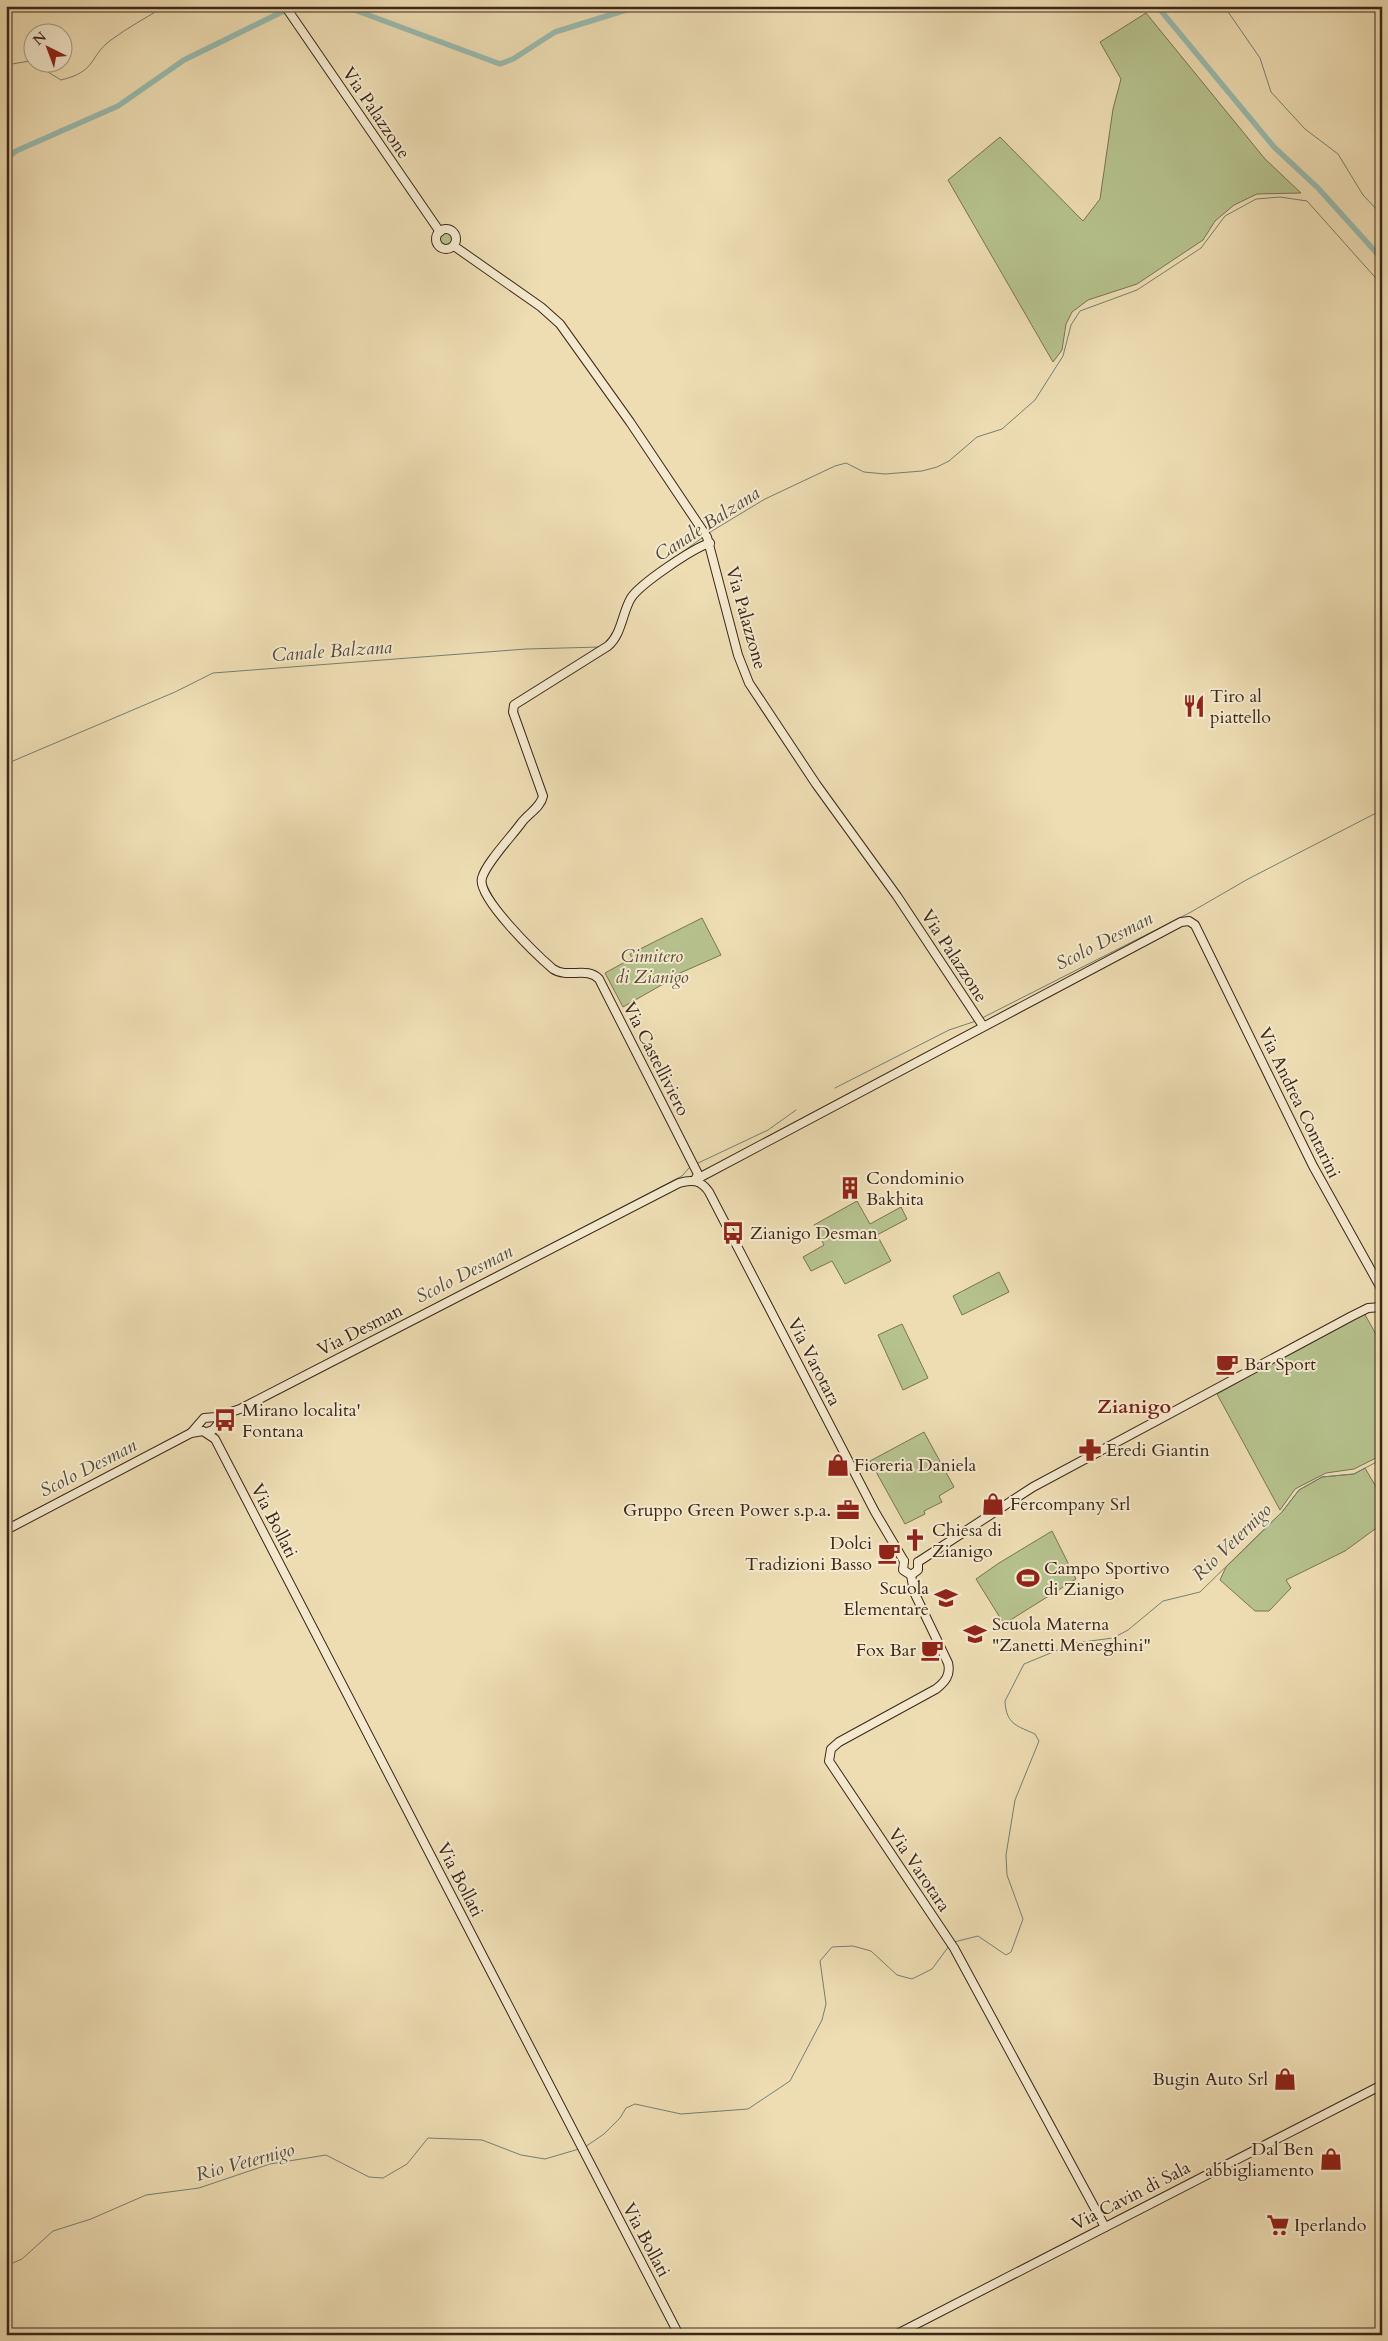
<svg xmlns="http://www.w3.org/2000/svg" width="1388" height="2341" viewBox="0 0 1388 2341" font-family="Cardo,serif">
  <rect width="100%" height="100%" fill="#eeddb3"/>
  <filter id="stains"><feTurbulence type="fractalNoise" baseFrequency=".004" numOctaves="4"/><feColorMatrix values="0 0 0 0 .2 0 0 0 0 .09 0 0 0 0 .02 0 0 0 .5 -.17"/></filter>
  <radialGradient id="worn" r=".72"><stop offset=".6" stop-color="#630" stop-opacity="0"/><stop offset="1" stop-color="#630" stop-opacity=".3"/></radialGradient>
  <!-- green -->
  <g fill="#b6c28e" stroke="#797454">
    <polygon points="1146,13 1265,159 1301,193 1257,194 1234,205 1215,221 1203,240 1137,284 1088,300 1072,312 1066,324 1062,350 1053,362 948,180 1000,137 1083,221 1100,199 1113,109 1121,79 1100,42"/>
    <circle cx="446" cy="239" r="7"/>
    <polygon points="702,918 721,955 671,977 672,979 623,1007 605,973 632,958 630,954"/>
    <polygon points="857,1201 870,1224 901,1207 907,1219 877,1235 891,1261 845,1284 832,1261 811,1271 803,1257 824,1245 814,1225"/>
    <polygon points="999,1272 1009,1292 962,1315 953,1296"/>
    <polygon points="1364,1313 1382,1345 1382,1455 1354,1469 1326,1473 1295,1489 1280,1510 1217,1394"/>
    <polygon points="902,1324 928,1378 903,1390 878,1335"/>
    <polygon points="924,1432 954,1487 939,1496 942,1502 924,1511 925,1514 905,1524 870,1461"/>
    <polygon points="1365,1468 1382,1497 1382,1524 1345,1551 1286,1580 1291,1588 1269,1611 1255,1611 1220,1580 1226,1567 1282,1512 1299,1490 1322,1477 1354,1474"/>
    <polygon points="1052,1531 1076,1579 1004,1624 976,1579 999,1563"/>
  </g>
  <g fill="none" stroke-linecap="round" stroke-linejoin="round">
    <!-- stream -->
    <g stroke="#748073" stroke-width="1">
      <polyline points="225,6 238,11 247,11 251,6"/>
      <polyline points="1224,6 1260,58 1271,92 1305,129 1338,154 1363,195 1382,215"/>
      <path d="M6,65l24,-4 31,19c37,-9 27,-23 50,-40 17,-13 37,-23 54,-34"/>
      <polyline points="707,534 765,499 835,466 846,463 864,472 885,474 922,471 937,467 949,461 977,437 1002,429 1035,400 1063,356 1071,325 1080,311 1137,290 1201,248 1225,216 1256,199 1280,197 1307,201 1382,285"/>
      <polyline points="673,559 702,538"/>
      <polyline points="629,595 642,582"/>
      <polyline points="613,634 625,601"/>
      <polyline points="6,764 175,692 213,673 526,649 601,647"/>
      <polyline points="982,1018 1191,912 1248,879 1382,810"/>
      <polyline points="835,1088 949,1030 976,1021"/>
      <polyline points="696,1164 768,1130 796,1110"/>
      <polyline points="248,1400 682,1176 689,1168"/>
      <polyline points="6,1525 139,1456"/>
      <path d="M954,1942l24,-6 28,19 5,-3 12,-33 -16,-44 -1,-20 9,-55 24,-59 -4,-7c-17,-8 -29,-9 -30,-33l19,-37 51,-21 38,-5 15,-8 35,-29 37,-9 82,-80 17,-22 23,-13 32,-3 28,-15"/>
      <polyline points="585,2147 604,2134 620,2118 626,2108 635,2104 681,2114 748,2109 790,2081 822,2020 826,2004 820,1961 832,1947 853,1946 871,1951 897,1975 912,1979 932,1969 949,1946"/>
      <polyline points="6,2266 22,2259 53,2231 91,2219 146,2195 199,2188 270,2164 326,2155 369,2177 383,2178 407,2164 428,2138 482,2140 521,2155 545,2159 579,2149"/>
    </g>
    <!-- canal -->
    <g stroke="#99bbaf" stroke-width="5.5">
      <polyline points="344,6 500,64 513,59 555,32 639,6"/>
      <polyline points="1157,6 1274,147 1318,188 1382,259"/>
      <polyline points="6,159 16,151 118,106 184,60 294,6"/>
    </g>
    <defs>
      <g id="secondary">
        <polyline points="285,6 440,232"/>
        <circle cx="446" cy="239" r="10"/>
        <polyline points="454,246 541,307 560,324 630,422 707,537 738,655 749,683 816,784 897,896 983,1026"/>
        <polyline points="695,1180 1181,922 1189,921 1195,925 1313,1166 1382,1290"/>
        <path d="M695,1180l3,-6 -99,-195c-12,-13 -31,0 -46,-10 -15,-13 -77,-72 -71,-91 4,-15 30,-42 40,-56 7,-9 19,-15 21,-26l-30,-84 1,-7 94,-59c14,-12 14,-33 23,-48 9,-14 62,-50 79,-55"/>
        <polyline points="207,1432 213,1430 225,1416"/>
        <path d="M191,1433l13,-15 12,-1 24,-8 439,-226c13,-4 22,-3 30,9l166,320 29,49"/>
        <polyline points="6,1530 191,1433 203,1431 215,1439 679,2335"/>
        <polyline points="904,1561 903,1570 911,1575 918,1570 918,1562"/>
        <polyline points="918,1562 1033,1487 1352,1316 1368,1308 1382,1307"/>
        <path d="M911,1575l3,17 34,71c3,12 -3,19 -12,26l-97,53 -8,7 -2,12 125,187 151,279"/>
        <polyline points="895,2335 1382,2085"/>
      </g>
    </defs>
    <!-- secondary casing -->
    <use href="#secondary" stroke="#3c2719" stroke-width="10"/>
    <!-- secondary -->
    <use href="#secondary" stroke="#f4e9ce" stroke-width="8"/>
  </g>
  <!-- icons -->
  <defs>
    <symbol id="restaurant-bare" viewBox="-9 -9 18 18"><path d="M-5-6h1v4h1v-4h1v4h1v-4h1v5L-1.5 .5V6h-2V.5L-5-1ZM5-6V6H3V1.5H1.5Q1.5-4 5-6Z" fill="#8f2418" stroke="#f4e9ce" stroke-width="2.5" paint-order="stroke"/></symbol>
    <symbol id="building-bare" viewBox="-9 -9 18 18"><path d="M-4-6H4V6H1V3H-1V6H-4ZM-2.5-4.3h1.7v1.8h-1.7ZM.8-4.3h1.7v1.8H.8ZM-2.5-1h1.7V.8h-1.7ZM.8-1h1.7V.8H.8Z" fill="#8f2418" stroke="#f4e9ce" stroke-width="2.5" paint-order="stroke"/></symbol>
    <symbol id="bus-bare" viewBox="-9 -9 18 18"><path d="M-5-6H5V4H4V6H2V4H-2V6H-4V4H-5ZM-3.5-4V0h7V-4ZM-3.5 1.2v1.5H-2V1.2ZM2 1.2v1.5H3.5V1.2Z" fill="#8f2418" stroke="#f4e9ce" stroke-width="2.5" paint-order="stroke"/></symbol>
    <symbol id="cafe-bare" viewBox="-9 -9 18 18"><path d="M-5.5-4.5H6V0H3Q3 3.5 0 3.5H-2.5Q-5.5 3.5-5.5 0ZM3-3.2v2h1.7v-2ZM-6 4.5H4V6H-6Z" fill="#8f2418" stroke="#f4e9ce" stroke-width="2.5" paint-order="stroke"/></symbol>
    <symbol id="pharmacy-bare" viewBox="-9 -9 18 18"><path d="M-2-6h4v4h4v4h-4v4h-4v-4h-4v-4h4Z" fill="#8f2418" stroke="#f4e9ce" stroke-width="2.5" paint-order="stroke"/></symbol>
    <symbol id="shop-bare" viewBox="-9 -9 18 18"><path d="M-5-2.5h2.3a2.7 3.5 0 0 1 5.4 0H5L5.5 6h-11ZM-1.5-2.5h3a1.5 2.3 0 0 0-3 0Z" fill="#8f2418" stroke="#f4e9ce" stroke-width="2.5" paint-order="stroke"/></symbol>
    <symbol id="office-bare" viewBox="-9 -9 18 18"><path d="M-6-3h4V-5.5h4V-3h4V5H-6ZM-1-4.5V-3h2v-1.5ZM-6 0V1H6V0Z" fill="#8f2418" stroke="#f4e9ce" stroke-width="2.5" paint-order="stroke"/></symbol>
    <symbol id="church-bare" viewBox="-9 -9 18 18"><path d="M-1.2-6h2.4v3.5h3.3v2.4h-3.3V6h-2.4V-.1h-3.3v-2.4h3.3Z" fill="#8f2418" stroke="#f4e9ce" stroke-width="2.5" paint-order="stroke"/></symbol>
    <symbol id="stadium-bare" viewBox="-9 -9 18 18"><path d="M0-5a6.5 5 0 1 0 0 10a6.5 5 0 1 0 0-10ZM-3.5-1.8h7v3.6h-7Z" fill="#8f2418" stroke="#f4e9ce" stroke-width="2.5" paint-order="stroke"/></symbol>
    <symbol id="school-bare" viewBox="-9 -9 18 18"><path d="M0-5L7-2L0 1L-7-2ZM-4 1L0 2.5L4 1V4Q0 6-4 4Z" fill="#8f2418" stroke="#f4e9ce" stroke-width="2.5" paint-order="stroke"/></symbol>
    <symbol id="supermarket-bare" viewBox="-9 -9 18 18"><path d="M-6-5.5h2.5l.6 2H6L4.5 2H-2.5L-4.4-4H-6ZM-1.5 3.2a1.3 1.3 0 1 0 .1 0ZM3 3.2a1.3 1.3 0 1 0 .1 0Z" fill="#8f2418" stroke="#f4e9ce" stroke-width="2.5" paint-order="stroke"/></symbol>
  </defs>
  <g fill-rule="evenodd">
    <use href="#restaurant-bare" x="1178" y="690" width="32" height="32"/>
    <use href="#building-bare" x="834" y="1172" width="32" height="32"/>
    <use href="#bus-bare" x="717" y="1217" width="32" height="32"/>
    <use href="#cafe-bare" x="1211" y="1348" width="32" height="32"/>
    <use href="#bus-bare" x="209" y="1404" width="32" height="32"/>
    <use href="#pharmacy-bare" x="1074" y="1434" width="32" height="32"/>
    <use href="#shop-bare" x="822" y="1449" width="32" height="32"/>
    <use href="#shop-bare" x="977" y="1488" width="32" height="32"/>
    <use href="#office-bare" x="832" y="1494" width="32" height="32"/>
    <use href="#church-bare" x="899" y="1524" width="32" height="32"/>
    <use href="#cafe-bare" x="873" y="1537" width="32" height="32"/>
    <use href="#stadium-bare" x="1012" y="1562" width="32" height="32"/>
    <use href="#school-bare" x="930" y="1582" width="32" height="32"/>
    <use href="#school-bare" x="959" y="1618" width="32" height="32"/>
    <use href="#cafe-bare" x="916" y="1634" width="32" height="32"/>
    <use href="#shop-bare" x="1269" y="2063" width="32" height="32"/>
    <use href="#shop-bare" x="1315" y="2143" width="32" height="32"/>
    <use href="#supermarket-bare" x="1262" y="2209" width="32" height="32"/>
  </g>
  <g text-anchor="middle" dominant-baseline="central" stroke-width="4" stroke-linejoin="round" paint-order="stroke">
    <!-- street labels -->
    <g font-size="18" fill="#3c2719" stroke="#f4e9ce">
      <text transform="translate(376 113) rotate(56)">Via Palazzone</text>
      <text transform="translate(746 618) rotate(74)">Via Palazzone</text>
      <text transform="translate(954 956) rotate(57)">Via Palazzone</text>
      <text transform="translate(656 1059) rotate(63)">Via Castelliviero</text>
      <text transform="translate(1299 1103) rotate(64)">Via Andrea Contarini</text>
      <text transform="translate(360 1330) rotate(-27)">Via Desman</text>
      <text transform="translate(814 1362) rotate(63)">Via Varotara</text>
      <text transform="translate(274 1521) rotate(63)">Via Bollati</text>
      <text transform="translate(919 1870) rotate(56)">Via Varotara</text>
      <text transform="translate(460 1880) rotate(63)">Via Bollati</text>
      <text transform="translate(1131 2196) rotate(-27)">Via Cavin di Sala</text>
      <text transform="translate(646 2240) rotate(62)">Via Bollati</text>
    </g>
    <!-- poi labels -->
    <g font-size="18" fill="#3c2719" stroke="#f4e9ce" text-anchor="start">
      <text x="1210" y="696">Tiro al<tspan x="1210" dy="21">piattello</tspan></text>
      <text x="866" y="1178">Condominio<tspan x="866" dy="21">Bakhita</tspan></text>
      <text x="750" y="1233">Zianigo Desman</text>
      <text x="1244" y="1364">Bar Sport</text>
      <text x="242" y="1410">Mirano localita'<tspan x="242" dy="21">Fontana</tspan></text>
      <text x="1106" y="1450">Eredi Giantin</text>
      <text x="854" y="1465">Fioreria Daniela</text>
      <text x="1010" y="1504">Fercompany Srl</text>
      <text x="831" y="1510" text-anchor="end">Gruppo Green Power s.p.a.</text>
      <text x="932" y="1530">Chiesa di<tspan x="932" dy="21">Zianigo</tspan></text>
      <text x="872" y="1543" text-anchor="end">Dolci<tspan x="872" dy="21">Tradizioni Basso</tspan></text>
      <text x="1044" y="1568">Campo Sportivo<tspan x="1044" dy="21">di Zianigo</tspan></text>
      <text x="929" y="1588" text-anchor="end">Scuola<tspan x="929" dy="21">Elementare</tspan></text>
      <text x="992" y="1624">Scuola Materna<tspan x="992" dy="21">"Zanetti Meneghini"</tspan></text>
      <text x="916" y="1650" text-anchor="end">Fox Bar</text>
      <text x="1268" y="2079" text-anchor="end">Bugin Auto Srl</text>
      <text x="1314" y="2149" text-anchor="end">Dal Ben<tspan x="1314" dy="21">abbigliamento</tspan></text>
      <text x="1294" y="2225">Iperlando</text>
    </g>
    <!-- park labels -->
    <g font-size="18" font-style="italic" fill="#5a4e36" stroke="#f4e9ce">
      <text x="652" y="956">Cimitero<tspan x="652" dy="21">di Zianigo</tspan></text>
    </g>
    <!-- water labels -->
    <g font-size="19" font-style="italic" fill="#534c3e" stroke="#f4e9ce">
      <text transform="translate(707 524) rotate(-33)">Canale Balzana</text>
      <text transform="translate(332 651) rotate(-4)">Canale Balzana</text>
      <text transform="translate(1104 941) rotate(-27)">Scolo Desman</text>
      <text transform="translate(464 1274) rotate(-27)">Scolo Desman</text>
      <text transform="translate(88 1468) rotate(-27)">Scolo Desman</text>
      <text transform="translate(1232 1542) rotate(-44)">Rio Veternigo</text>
      <text transform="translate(245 2162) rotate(-15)">Rio Veternigo</text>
    </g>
    <!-- quarter labels -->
    <g font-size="20" font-weight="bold" fill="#7a1f14" stroke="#f4e9ce">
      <text x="1134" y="1406">Zianigo</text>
    </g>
  </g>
  <!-- margin -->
  <rect width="1388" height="2341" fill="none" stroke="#eeddb3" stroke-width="25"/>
  <rect x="8" y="8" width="1373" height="2326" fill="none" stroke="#3c2719" stroke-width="2.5"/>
  <rect x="12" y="12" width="1363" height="2316" fill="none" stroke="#3c2719"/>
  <!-- north arrow -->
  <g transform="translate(48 48) rotate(318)"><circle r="24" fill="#f4e9ce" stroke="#aa9b86"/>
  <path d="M0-4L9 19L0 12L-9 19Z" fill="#8f2418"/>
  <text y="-8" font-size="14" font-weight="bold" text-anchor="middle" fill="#3c2719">N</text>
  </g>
  <rect width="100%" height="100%" filter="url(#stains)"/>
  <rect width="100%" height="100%" fill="url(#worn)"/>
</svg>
